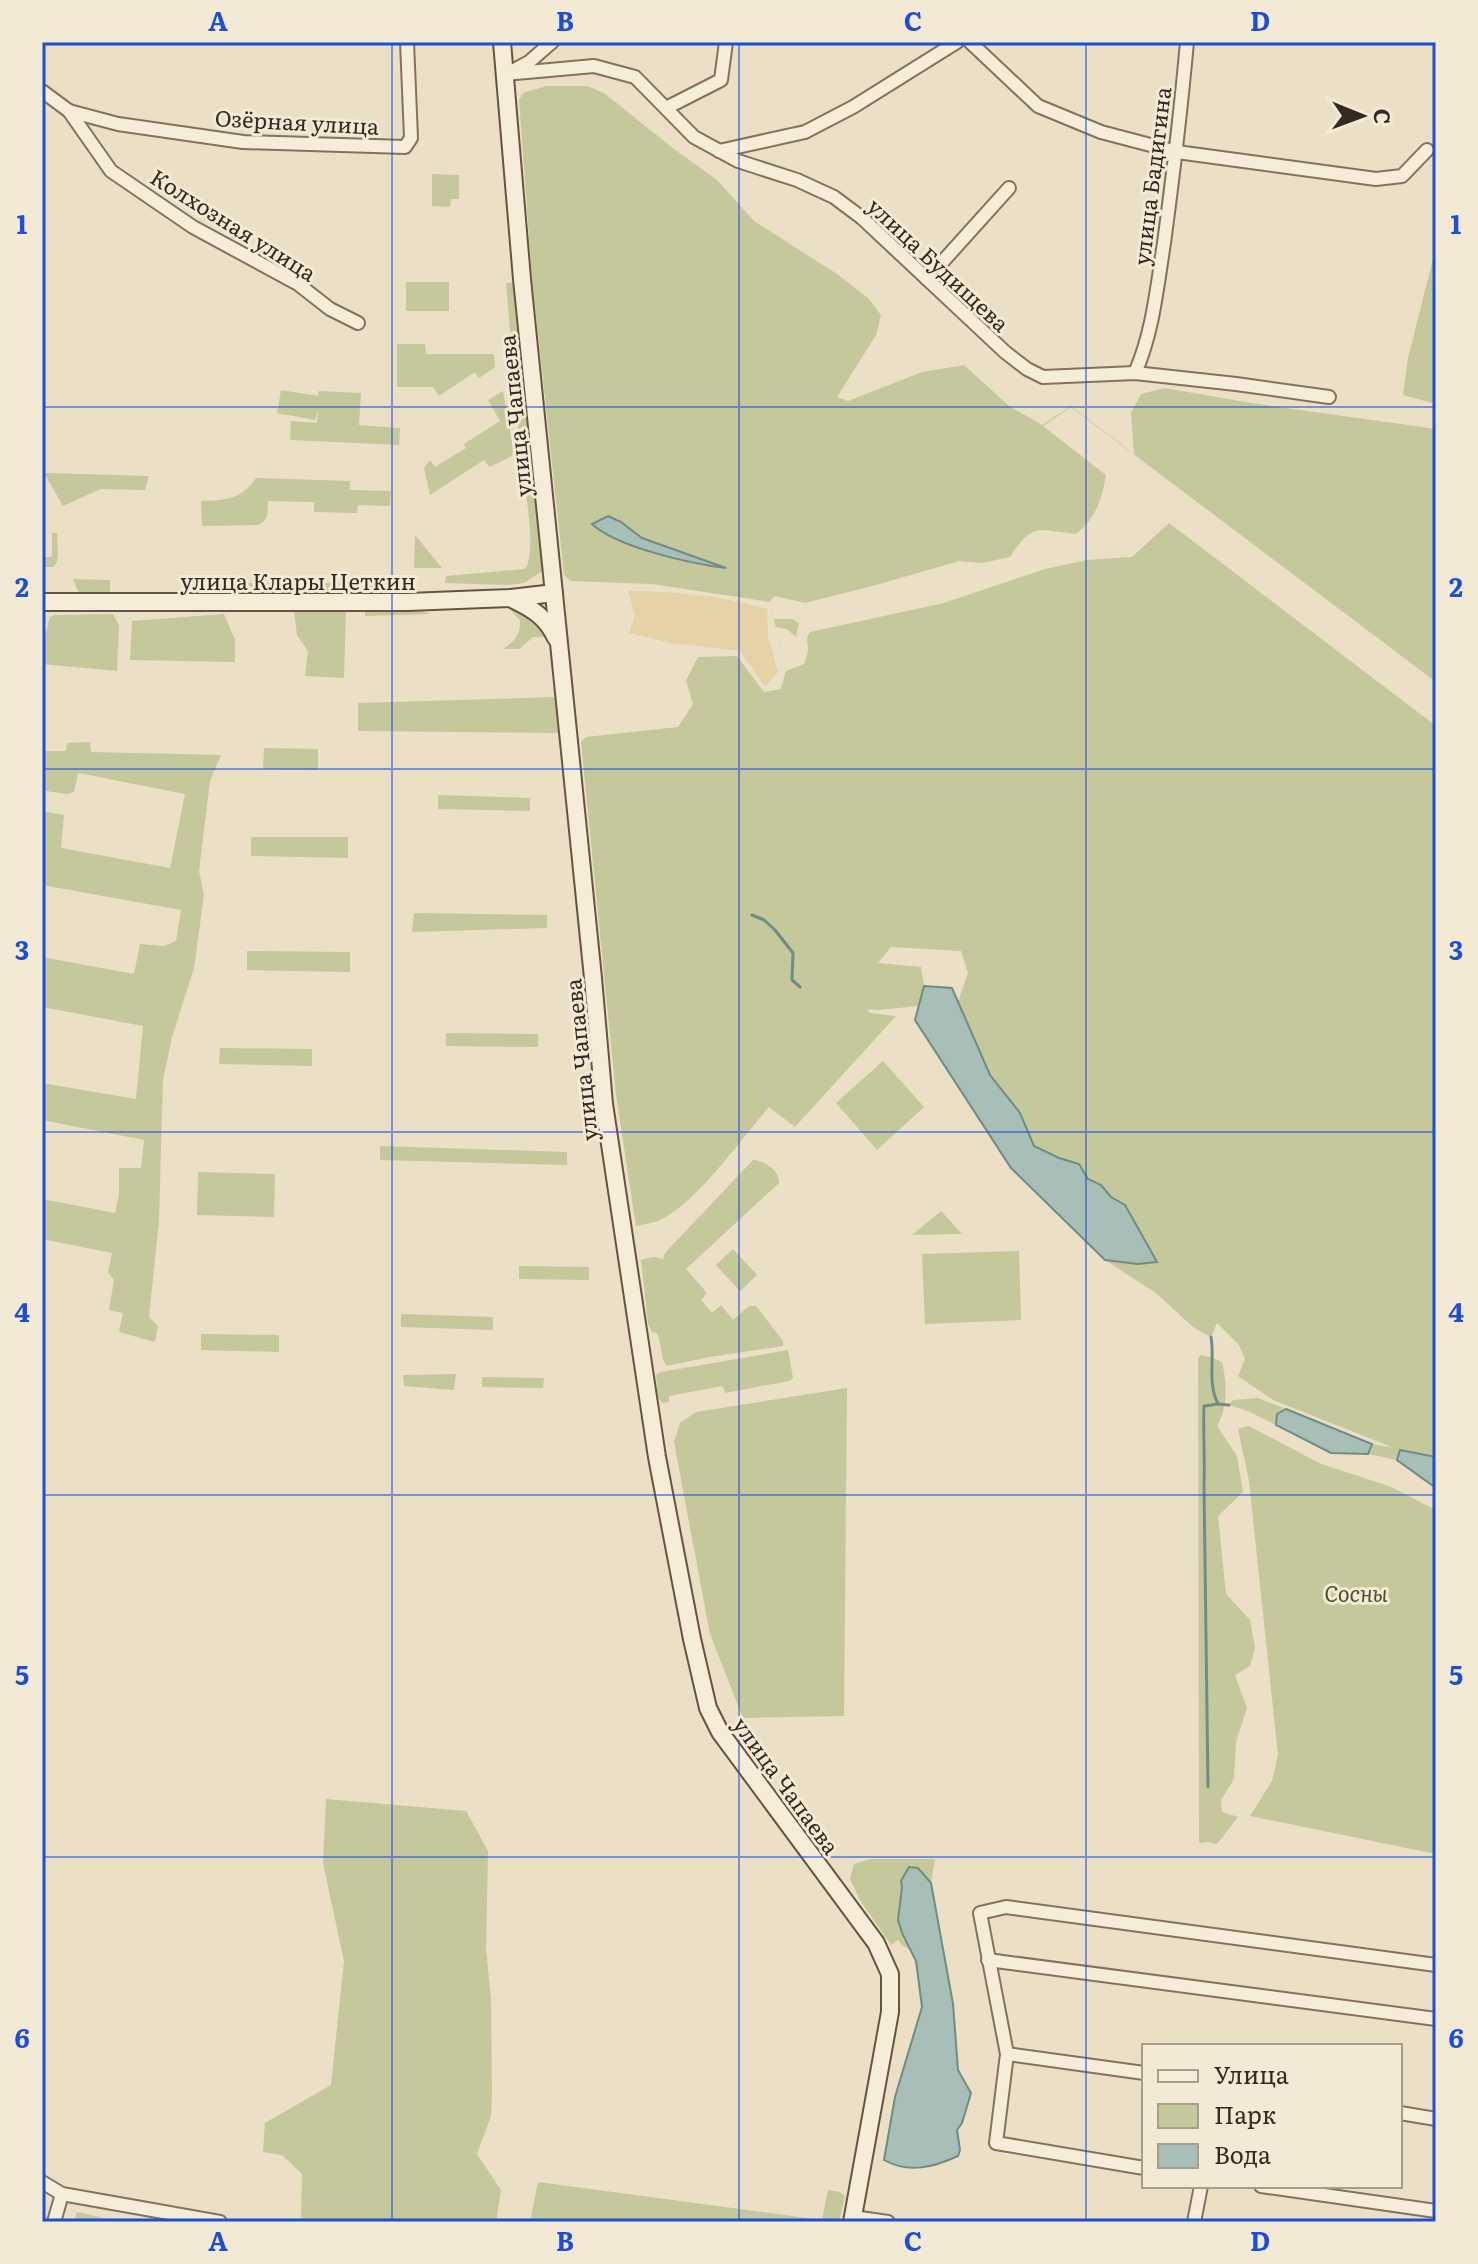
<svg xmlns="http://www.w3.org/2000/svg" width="1478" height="2264" viewBox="0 0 1478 2264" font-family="Literata,serif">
  <rect width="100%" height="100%" fill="#ebdfc6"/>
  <!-- green -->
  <g fill="#c4c89b">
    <path d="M546,86h41l17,7 70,56 43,31 37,41 83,53 31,24 13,17 -5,20 -39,62 11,4 74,-29 42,-7 45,41 33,19 29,-19 63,48 -3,-41 10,-19 24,-6 86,15 185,26v253l-365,-275 -28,19 63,49c-4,24 -10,43 -30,59 -38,-4 -44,-12 -66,23l-28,6 -23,-2 -83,24 -71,18 -30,-7 -5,5 4,18h18l7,4 -3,14 -9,-8 -11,-2 10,44 18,-7c1,-4 4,-10 4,-14 0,-8 -3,-11 2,-18l134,-29 101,-34 42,-9 45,-3 37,-34 267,203v731l-35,-7 -4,10 -29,-6 4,-10 22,4 -121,-48 -35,-24 7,-17 -6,-14 -22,-22 -6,14 -18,-10 -37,-34 -51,-33 33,4 -9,-48 -4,-11 -14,-8 -10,-12 -13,-6 -9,-15 -20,-6 -25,-12 -14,-33 -30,-38 -32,-73 10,-29 -7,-22 -70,-4 -13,16 43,4 3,19 -6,20 -39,4 -12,-1 3,4 26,3 -101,111 -26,-20c-27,31 -73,97 -109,113 -7,3 -16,4 -24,6l-20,-131 -35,-353 5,-5 92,-10 15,-23 -7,-23 12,-24 39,-1 27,36 17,-3 5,-18 -16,-69 -118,-18 -81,-3 -7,-6 -32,-298 -13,-177 4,-7z"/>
    <polygon points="432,174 459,175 459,199 451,199 450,207 432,206"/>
    <polygon points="1436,247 1436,404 1403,395 1408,358"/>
    <rect x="406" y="282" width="43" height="29"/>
    <polygon points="518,282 536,456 521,460 506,283"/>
    <polygon points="397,344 425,344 426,354 494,354 495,367 479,378 475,372 439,396 433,387 397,387"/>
    <polygon points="281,390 318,396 319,391 361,393 359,425 400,428 399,445 290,440 291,421 317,423 318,410 315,420 277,413"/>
    <polygon points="503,391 513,448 512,456 490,467 484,460 430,495 424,468 430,460 435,467 466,448 464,444 500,421 488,400"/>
    <path d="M537,461l7,109 -20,13 -16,2 -63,-2 1,-7 79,-7c12,-16 0,-81 -3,-103z"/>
    <polygon points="44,473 149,476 145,490 101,489 63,506"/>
    <path d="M256,478l94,3v9l41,1 -1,15 -32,-1 -1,8 -43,-1v-10l-46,-1c-1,10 2,19 -10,24l-56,1 -1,-25c25,-1 40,-1 55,-23z"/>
    <polygon points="52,533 57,533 58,555 57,562 53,567 42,567 42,557 52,557"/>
    <polygon points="415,535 442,568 414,568"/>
    <polygon points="73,579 110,580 110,592 107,596 82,595 78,591"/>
    <polygon points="231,583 405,583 405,591 400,593 232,593"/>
    <path d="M508,606l14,2 28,29h-17l-14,12h-16c12,-8 17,-14 17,-28z"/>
    <polygon points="365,610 418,610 430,614 365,616"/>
    <polygon points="294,611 346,611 344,678 305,676 308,651 297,635"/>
    <polygon points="113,614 119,625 117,671 42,664 42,647 50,617 55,615"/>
    <polygon points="224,614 235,640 235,662 130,660 132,621"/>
    <polygon points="556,697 560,733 358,731 358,703"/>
    <polygon points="90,742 91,752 221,755 210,781 199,871 204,895 194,968 172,1037 163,1080 159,1220 149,1317 158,1326 155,1342 119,1332 123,1313 109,1310 114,1280 108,1272 112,1253 42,1239 42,1199 115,1213 119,1195 119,1168 141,1168 144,1140 42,1120 42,1083 136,1099 143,1026 42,1007 42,957 134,974 140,944 164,946 176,941 181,910 42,885 42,811 64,815 61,848 170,868 185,794 78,773 74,792 68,794 45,791 42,787 44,767 42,751 66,751 67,743"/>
    <polygon points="264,748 318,749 318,770 263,769"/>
    <polygon points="438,795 530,798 530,811 438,809"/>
    <polygon points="251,837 348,837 348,858 251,856"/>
    <polygon points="414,913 547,915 547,928 412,932"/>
    <polygon points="247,951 350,952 350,972 247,970"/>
    <polygon points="446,1033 538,1034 538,1047 446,1046"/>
    <polygon points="220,1048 312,1049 312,1066 219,1064"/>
    <polygon points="883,1061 924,1107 877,1150 836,1103"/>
    <polygon points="380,1146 567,1152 567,1165 380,1160"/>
    <path d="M753,1160c11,0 27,11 26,23l-93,86 21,24 -6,7 11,13 9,-8 12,15 16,-14h7l27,35v5l-73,11 -44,9c-6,-11 -4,-22 -9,-33l-5,-1 -4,-9 -7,-63 13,-3 9,2 2,-6z"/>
    <polygon points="198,1172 275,1174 274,1217 197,1215"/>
    <polygon points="941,1211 962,1234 912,1235"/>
    <polygon points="733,1249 757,1275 740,1291 716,1265"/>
    <polygon points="1019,1251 1021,1320 925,1324 922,1254"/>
    <polygon points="519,1266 589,1267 589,1280 519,1279"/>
    <polygon points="401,1314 493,1317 493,1330 401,1327"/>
    <polygon points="201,1334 279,1335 279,1352 201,1350"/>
    <polygon points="788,1350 793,1378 789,1381 725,1393 723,1386 669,1396 669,1402 662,1403 658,1397 656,1375 661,1372"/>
    <path d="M1200,1355l10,2 12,5c5,21 6,45 -5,64l20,30 6,36 -25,24 8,78 24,26 5,27 -5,19 -15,9 12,33 -11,33 -2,38 -13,21 1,12 16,5 -21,27 -10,-2 -8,1 -1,-484z"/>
    <polygon points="456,1374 454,1390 404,1386 403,1375"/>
    <polygon points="482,1377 544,1378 543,1388 482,1387"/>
    <polygon points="847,1388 844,1716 743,1718 710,1634 674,1442 680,1423 696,1412"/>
    <polygon points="1258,1398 1286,1409 1277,1414 1276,1425 1248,1411 1229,1405 1233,1400"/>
    <polygon points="1249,1426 1321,1464 1389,1486 1436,1510 1436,1854 1250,1816 1272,1781 1278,1755 1249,1481 1238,1429"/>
    <polygon points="326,1799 466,1811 488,1851 486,1948 491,2000 492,2095 491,2116 477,2154 501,2190 496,2222 301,2222 302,2174 282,2155 263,2152 265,2123 331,2085 344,1961 323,1863"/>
    <path d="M870,1859h65l-4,24 -13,-14 -9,-2c-9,27 -12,36 -5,64 2,8 2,13 7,19l-8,-4 -5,-6 -7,5 -30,-43 -11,-23 4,-15z"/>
    <polygon points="538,2182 822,2220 828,2190 840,2192 845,2196 839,2222 530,2222"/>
    <polygon points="77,2212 122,2222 74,2222"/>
  </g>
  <!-- sand -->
  <path fill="#e5d2a6" d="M628,591c46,0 95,5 139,18l1,27 10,36 -13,14 -25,-35 -69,-8 -42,-10 6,-18z"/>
  <!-- water -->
  <g fill="#a7bfb7" stroke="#6f8d84" stroke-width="2">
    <path d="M608,516l13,6 21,16 84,30c-34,-4 -110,-21 -134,-44z"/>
    <polygon points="924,986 952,988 990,1075 1020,1113 1034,1146 1059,1158 1079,1164 1088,1179 1101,1185 1111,1197 1125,1205 1157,1262 1138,1264 1105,1260 1011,1168 915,1020"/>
    <polygon points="1286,1409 1372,1444 1368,1454 1331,1453 1276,1425 1277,1414"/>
    <polygon points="1400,1450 1436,1457 1436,1488 1397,1460"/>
    <path d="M909,1867l9,1 13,15 22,121 5,66 13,23 -9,30 -5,7 3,20 -2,6c-24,11 -49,18 -74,4l11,-63 27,-90 -6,-46 -14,-28 -4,-13 4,-33 -1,-6z"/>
  </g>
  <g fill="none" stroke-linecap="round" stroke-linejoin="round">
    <!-- stream -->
    <g stroke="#6f8d84" stroke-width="3">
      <polyline points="752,915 764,920 775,930 793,953 792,980 800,987"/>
      <path d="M1211,1337c4,23 -4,45 7,67l11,1"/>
      <path d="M1208,1787l-4,-301c1,-27 -1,-53 0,-80l14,-2"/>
    </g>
    <defs>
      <g id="street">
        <polyline points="970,42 1038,106 1101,132 1177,152 1376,179 1402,176 1427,150"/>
        <polyline points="512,71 529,62 552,42"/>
        <polyline points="506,74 594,66 635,77 694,137 738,161 797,180 834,197 862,218 1005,352 1027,369 1043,377 1135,373 1236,384 1329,397"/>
        <polyline points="42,91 69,111 118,124 243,142 405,147 411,138 407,42"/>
        <polyline points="666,108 721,80 726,42"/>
        <polyline points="69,111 111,171 193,227 298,284 330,309 358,323"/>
        <polyline points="719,151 805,132 853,107 957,42"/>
        <polyline points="927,279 1009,188"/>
        <path d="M1135,373c18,-41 22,-86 29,-130 9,-67 17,-134 23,-201"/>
        <polyline points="988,1960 1436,2019"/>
        <polyline points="1007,2054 1144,2073"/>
        <polyline points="1400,2113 1436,2119"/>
        <polyline points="1144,2168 996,2143 1007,2054 980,1913 1006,1907 1436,1965"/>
        <polyline points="42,2182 62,2194 220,2222"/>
        <polyline points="1261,2186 1436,2211"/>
        <polyline points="853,2217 888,2222"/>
        <polyline points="54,2222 62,2194"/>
        <polyline points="1194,2222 1201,2186"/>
      </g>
      <g id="secondary">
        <polyline points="502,42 522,279 593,978 604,1104 657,1457 692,1639 708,1708 720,1732 876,1943 890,1974 890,2012 852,2222"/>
        <path d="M512,599c21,10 34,18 44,39"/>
        <polyline points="42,602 408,602 511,598 554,593"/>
      </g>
    </defs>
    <!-- street casing -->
    <use href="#street" stroke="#85715d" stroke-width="16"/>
    <!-- secondary casing -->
    <use href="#secondary" stroke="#675340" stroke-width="20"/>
    <!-- street -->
    <use href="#street" stroke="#f6edd9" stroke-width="12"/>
    <!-- secondary -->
    <use href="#secondary" stroke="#f6edd9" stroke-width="16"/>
  </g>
  <!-- grid -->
  <path fill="none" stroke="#1d4ed8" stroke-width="2" stroke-opacity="0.55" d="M392,42v2180M739,42v2180M1086,42v2180M42,407h1394M42,769h1394M42,1132h1394M42,1495h1394M42,1857h1394"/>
  <g text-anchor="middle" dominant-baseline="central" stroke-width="6" stroke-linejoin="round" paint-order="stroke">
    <!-- street labels -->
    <g font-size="22" fill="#362a20" stroke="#f3ead5">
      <text transform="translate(297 121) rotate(3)">Озёрная улица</text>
      <text transform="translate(1151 176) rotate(-83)">улица Бадигина</text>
      <text transform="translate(234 224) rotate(32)">Колхозная улица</text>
      <text transform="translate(939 264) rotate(43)">улица Будищева</text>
      <text transform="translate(514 416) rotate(-96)">улица Чапаева</text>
      <text x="298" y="580">улица Клары Цеткин</text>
      <text transform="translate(580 1060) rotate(-96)">улица Чапаева</text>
      <text transform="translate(787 1785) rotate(54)">улица Чапаева</text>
    </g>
    <!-- park labels -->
    <g font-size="22" font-style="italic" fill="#485128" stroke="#f3ead5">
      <text x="1356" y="1592">Сосны</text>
    </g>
  </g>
  <!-- border -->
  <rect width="1478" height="2264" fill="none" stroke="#f3ead5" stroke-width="88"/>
  <!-- legend -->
  <rect x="1142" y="2044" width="260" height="144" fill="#f3ead5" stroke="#a79d8d" stroke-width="2"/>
  <rect x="1158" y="2070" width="40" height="12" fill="#f6edd9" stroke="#a79d8d" stroke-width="2"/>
  <text x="1214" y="2084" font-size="24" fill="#362a20">Улица</text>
  <rect x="1158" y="2104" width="40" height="24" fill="#c4c89b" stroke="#a79d8d" stroke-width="2"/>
  <text x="1214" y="2124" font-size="24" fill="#362a20">Парк</text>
  <rect x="1158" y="2144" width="40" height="24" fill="#a7bfb7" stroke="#a79d8d" stroke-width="2"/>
  <text x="1214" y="2164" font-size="24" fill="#362a20">Вода</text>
  <!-- north arrow -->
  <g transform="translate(1362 116) rotate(91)" stroke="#f3ead5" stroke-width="6" paint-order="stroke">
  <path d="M0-6L14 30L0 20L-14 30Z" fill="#362a20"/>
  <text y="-12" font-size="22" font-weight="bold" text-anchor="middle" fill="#362a20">С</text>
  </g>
  <rect x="44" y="44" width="1390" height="2176" fill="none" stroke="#1d4ed8" stroke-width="3"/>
  <g font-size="26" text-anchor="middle" font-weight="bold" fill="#1d4ed8">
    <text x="218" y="31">A</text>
    <text x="565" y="31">B</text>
    <text x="913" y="31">C</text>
    <text x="1260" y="31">D</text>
    <text x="22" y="234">1</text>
    <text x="1456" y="234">1</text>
    <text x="22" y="597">2</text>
    <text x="1456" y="597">2</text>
    <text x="22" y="960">3</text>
    <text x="1456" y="960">3</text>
    <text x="22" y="1322">4</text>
    <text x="1456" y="1322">4</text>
    <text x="22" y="1685">5</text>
    <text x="1456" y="1685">5</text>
    <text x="22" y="2048">6</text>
    <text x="1456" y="2048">6</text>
    <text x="218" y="2251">A</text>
    <text x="565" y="2251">B</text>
    <text x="913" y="2251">C</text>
    <text x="1260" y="2251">D</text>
  </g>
</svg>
